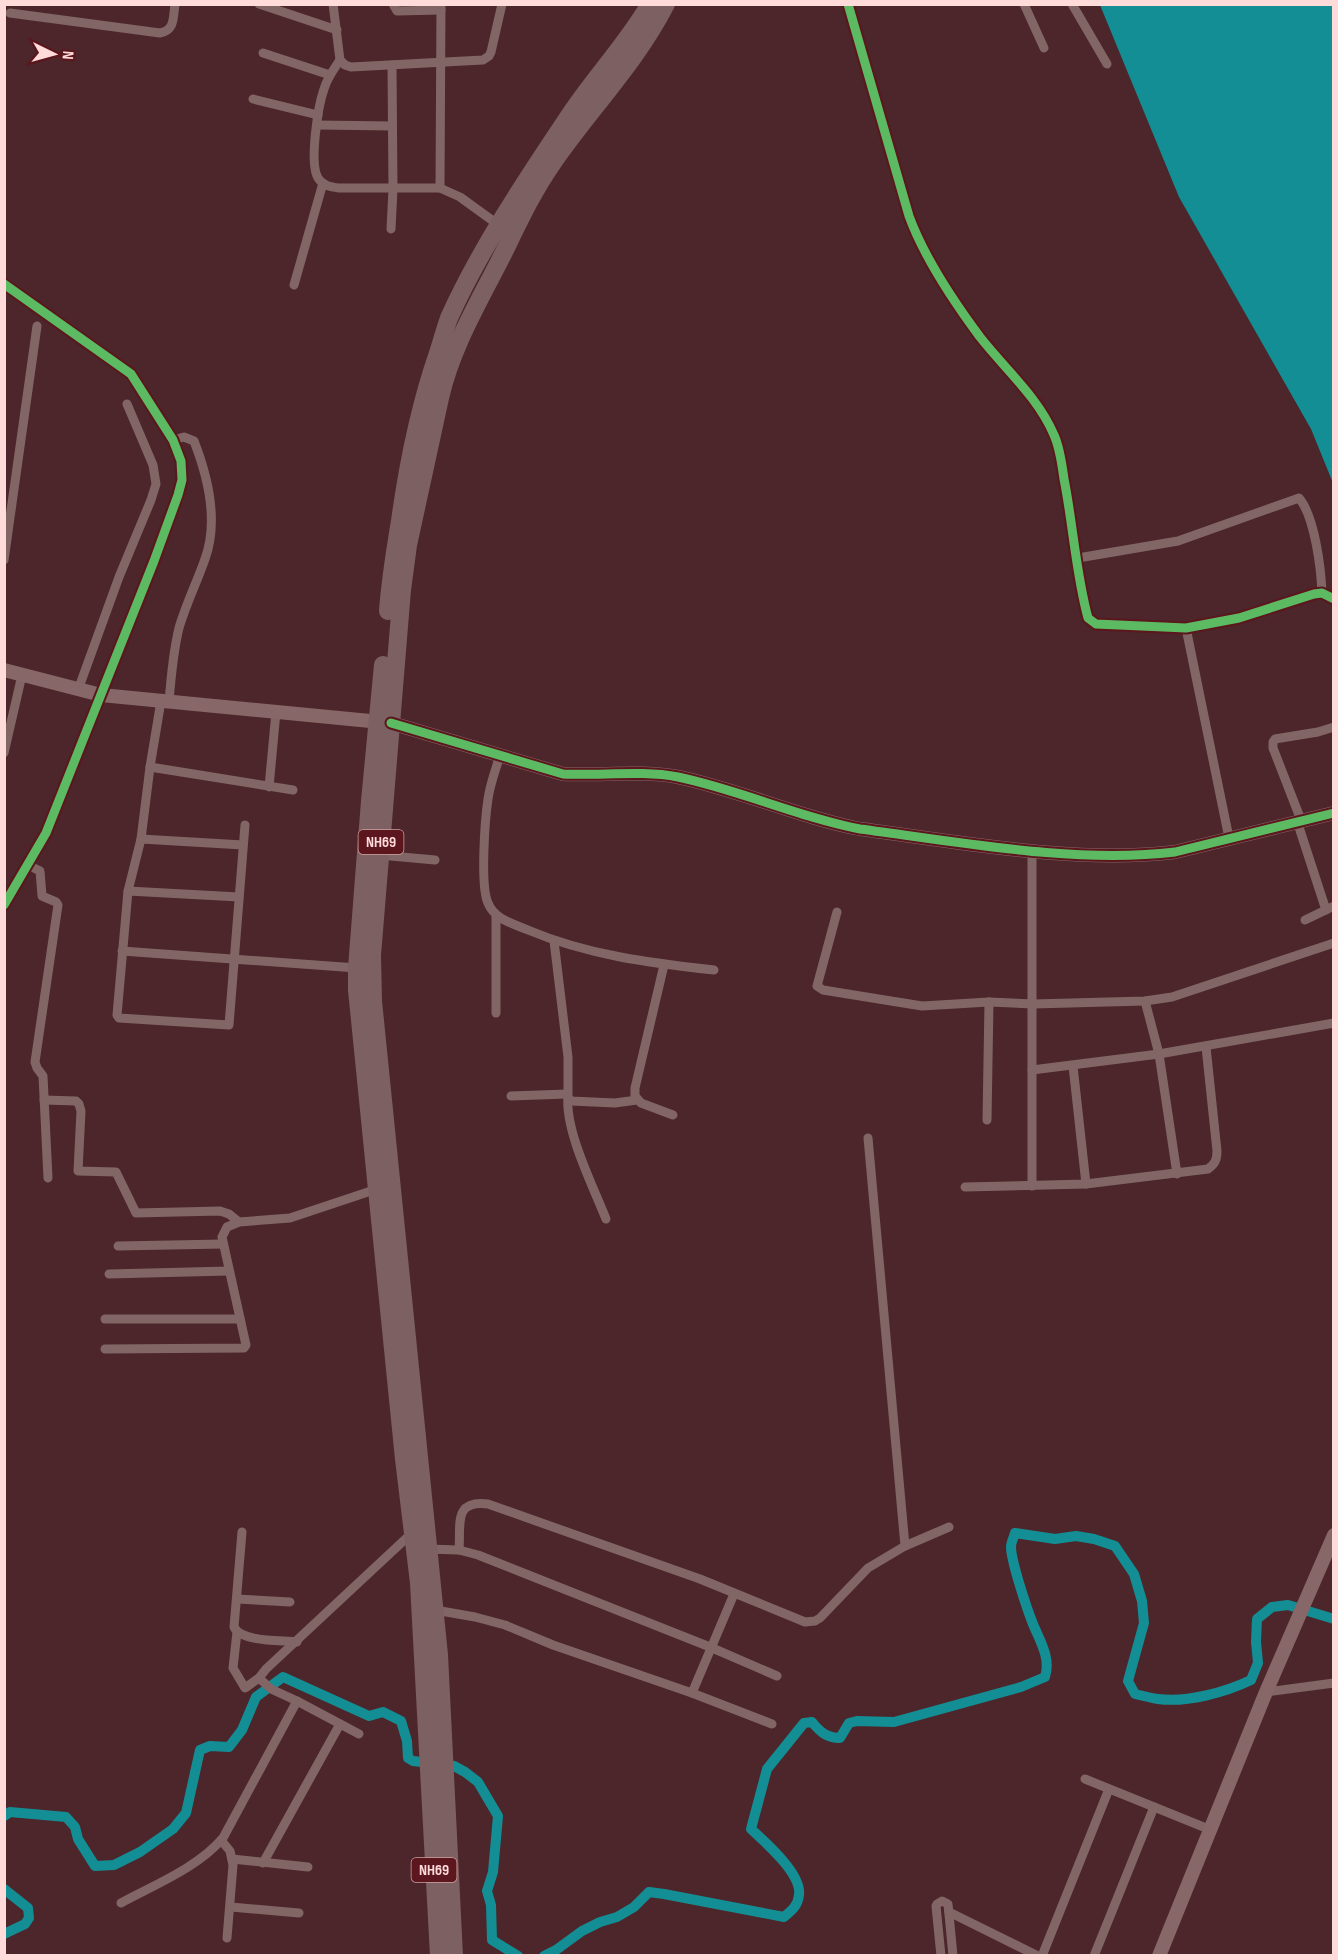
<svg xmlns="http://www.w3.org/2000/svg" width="1338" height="1960" viewBox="0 0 1338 1960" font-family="'Sofia Sans Condensed',sans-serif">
  <rect width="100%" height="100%" fill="#4c262a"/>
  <!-- water -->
  <polygon fill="#138e94" points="1100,5 1333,5 1333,483 1311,429 1179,197"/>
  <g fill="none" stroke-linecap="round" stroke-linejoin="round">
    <!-- canal -->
    <g stroke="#138e94" stroke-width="10">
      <polyline points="4,1816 10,1812 66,1817 75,1827 78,1839 95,1866 114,1865 140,1852 173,1829 186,1813 200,1750 210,1746 229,1747 242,1730 256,1697 283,1677 369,1716 383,1712 401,1721 407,1741 408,1758 413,1761 454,1766 465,1772 478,1782 498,1816 493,1872 487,1891 491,1905 492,1940 518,1956"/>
      <polyline points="4,1889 28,1908 29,1918 25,1924 4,1934"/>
      <path d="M544,1956l12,-6 26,-19 18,-9 17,-5 17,-10 15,-15 15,2 120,23c7,-6 14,-11 15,-22 3,-21 -33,-52 -48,-66l16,-60 37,-46 8,-1c8,10 15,16 28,16l9,-15 8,-2 37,1 127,-35 24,-10c6,-19 -5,-36 -12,-53 -6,-15 -22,-63 -22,-77 0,-5 3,-10 4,-14l40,6 21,-3 18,3 21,7 19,28 8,27 2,22 -16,58 7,13c8,2 16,4 23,5 29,4 68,-7 93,-19l7,-17 -2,-21 1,-23 15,-12 16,-2 46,14"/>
    </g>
    <!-- street -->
    <g stroke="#826666" stroke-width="9">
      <polyline points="259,4 337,30"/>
      <polyline points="333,4 340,60 345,65 351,67 483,60 489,56 491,52 502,4"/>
      <polyline points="393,4 397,11 441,10"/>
      <path d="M848,4l61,212c15,41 45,86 71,121 25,32 58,60 74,98 6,13 8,30 10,44 9,45 12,96 24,139l8,6 90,4 53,-10 75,-24 8,-1 12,6"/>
      <polyline points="1024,4 1044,48"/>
      <polyline points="1072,4 1107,64"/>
      <path d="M10,13l150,20c15,-3 13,-15 15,-29"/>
      <polyline points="263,53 330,75"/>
      <path d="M340,60c-6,9 -13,18 -16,29 -6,17 -15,74 -6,89 5,8 13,9 21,10h101l20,9 40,29"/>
      <polyline points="253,99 318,115"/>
      <polyline points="317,125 392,126"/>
      <polyline points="440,188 441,4"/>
      <polyline points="391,229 393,189 392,65"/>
      <polyline points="4,284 131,374 173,440 181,461 182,480 178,495 154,561 46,833 4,905"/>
      <polyline points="294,285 323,183"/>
      <path d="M1078,558l100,-17 121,-43c16,19 22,71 23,95"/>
      <polyline points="4,560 37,326"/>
      <polyline points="1186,628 1229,838"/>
      <polyline points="78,690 119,577 151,500 156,484 153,465 127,404"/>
      <polyline points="161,701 150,767 141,839 128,891 117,1015 119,1018 229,1025 245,825"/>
      <path d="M169,702c2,-25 4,-50 10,-74 7,-24 18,-46 26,-69 14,-38 3,-82 -11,-118l-10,-4 -11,3"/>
      <polyline points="4,753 22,675"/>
      <path d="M500,755c-4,14 -10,29 -12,44 -3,20 -8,87 0,104 7,17 24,20 40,27 59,25 122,33 186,40"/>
      <polyline points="150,767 293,790"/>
      <polyline points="269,787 276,712"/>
      <polyline points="1301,820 1273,748 1273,742 1275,739 1318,732 1334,727"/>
      <polyline points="1297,821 1326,910"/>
      <polyline points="141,839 243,845"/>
      <polyline points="380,855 435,860"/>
      <polyline points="28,865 40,871 42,896 56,902 58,905 35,1062 37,1068 43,1076 48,1178"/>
      <polyline points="128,891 239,897"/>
      <polyline points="837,912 817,986 823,990 922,1006 989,1002 1033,1004 1145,1001 1172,997 1334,943"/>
      <polyline points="1305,920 1334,906"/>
      <polyline points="554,941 568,1057 568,1097 571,1101 615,1103 637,1100"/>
      <polyline points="122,951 357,968"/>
      <polyline points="664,965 635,1088 635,1096 641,1103 673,1115"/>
      <polyline points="1145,1001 1159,1054 1177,1174"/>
      <polyline points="496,1013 496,917"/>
      <polyline points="1073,1066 1086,1184"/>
      <polyline points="1032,1070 1159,1054 1334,1023"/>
      <polyline points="511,1096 567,1094"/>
      <path d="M568,1097c-3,34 25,89 38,122"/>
      <polyline points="44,1100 76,1101 79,1104 81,1111 78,1171 116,1172 136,1213 220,1211 229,1214 239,1222"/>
      <polyline points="987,1120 989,1002"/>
      <polyline points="868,1138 905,1546"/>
      <polyline points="1032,1186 1032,851"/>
      <path d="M965,1187l121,-3 122,-15c7,-5 9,-9 9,-18l-11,-104"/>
      <polyline points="118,1246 223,1244"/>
      <polyline points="109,1274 229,1271"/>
      <polyline points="105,1319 240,1319"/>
      <polyline points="105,1349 244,1348 246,1345 222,1237 227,1227 239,1222 290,1218 377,1189"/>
      <path d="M242,1532l-8,95c7,15 47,13 63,15"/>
      <polyline points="427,1549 459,1550 478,1555 710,1647 777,1676"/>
      <path d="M459,1550c2,-26 -6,-50 29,-46l212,75 105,43 10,-1 5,-3 48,-50 37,-22 44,-19"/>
      <polyline points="237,1599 290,1602"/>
      <polyline points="435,1610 475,1617 505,1625 553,1645 692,1693 772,1724"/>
      <polyline points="237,1632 233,1668 245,1688 259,1678 266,1669 413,1532"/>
      <polyline points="259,1678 271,1689 297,1701 359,1734"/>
      <polyline points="1266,1692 1334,1683"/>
      <polyline points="692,1693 734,1594"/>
      <polyline points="1085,1779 1211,1830"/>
      <polyline points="221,1840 230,1851 233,1865 227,1938"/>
      <polyline points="232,1859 308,1867"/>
      <polyline points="263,1863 340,1724"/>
      <path d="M121,1903c35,-19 76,-35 102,-65l74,-137"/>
      <polyline points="231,1907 299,1913"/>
      <polyline points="949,1912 1038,1956"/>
      <polyline points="941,1956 936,1906 937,1904 942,1901 948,1904 953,1956"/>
      <polyline points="1042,1956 1109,1789"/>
      <polyline points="1094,1956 1154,1807"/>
    </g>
    <!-- secondary -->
    <g stroke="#876768" stroke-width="14">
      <path d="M4,670l97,25 290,28 172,51c38,2 78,-4 115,3 62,13 120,40 182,52 100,13 215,35 315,23l159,-39"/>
      <polyline points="1159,1956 1266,1692 1334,1535"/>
    </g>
    <!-- highway -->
    <g stroke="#7d6062" stroke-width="18">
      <path d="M388,611c2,-30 7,-60 12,-90 8,-58 19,-113 38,-168 4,-12 7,-24 11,-35 30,-67 77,-138 118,-199 26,-40 59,-74 83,-115"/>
      <polyline points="383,665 370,801 357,968 357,990 404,1459 419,1583 439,1956"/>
      <path d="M454,1956l-15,-301 -66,-654 -1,-46 30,-365 6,-45 32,-147c11,-49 37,-93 60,-138 16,-32 31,-66 52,-96 37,-54 84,-101 114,-160"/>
    </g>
    <defs>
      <g id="cycleway">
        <path d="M848,4l61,212c15,41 45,86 71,121 25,32 58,60 74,98 6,13 8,30 10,44 9,45 12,96 24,139l8,6 90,4 53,-10 75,-24 8,-1 12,6"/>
        <polyline points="4,284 131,374 173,440 181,461 182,480 178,495 154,561 46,833 4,905"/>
        <path d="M391,723l172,51c38,2 78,-4 115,3 62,13 120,40 182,52 100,13 215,35 315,23l159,-39"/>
      </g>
    </defs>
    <!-- cycleway casing -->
    <use href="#cycleway" stroke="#5c161d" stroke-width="13"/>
    <!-- cycleway -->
    <use href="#cycleway" stroke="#5cba63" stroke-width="9"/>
  </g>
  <g text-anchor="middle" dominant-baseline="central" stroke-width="6" stroke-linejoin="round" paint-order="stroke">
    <!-- shield labels -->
    <g fill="#5c161d" stroke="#cea0a1" stroke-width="1.5">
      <rect x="358.5" y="830" width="45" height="24" rx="4.5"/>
      <rect x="411.5" y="1858" width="45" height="24" rx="4.5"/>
    </g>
    <g font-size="15" font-weight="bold" fill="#ffdbda">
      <text x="381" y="842">NH69</text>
      <text x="434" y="1870">NH69</text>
    </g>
  </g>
  <!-- border -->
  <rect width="1338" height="1960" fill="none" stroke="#ffdbda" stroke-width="12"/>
  <!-- north arrow -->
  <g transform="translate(54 54) rotate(95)" stroke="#5c161d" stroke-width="4.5" paint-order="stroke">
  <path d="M0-4.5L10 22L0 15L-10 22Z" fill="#ffdbda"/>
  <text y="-9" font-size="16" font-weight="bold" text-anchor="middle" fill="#ffdbda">N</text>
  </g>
</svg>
